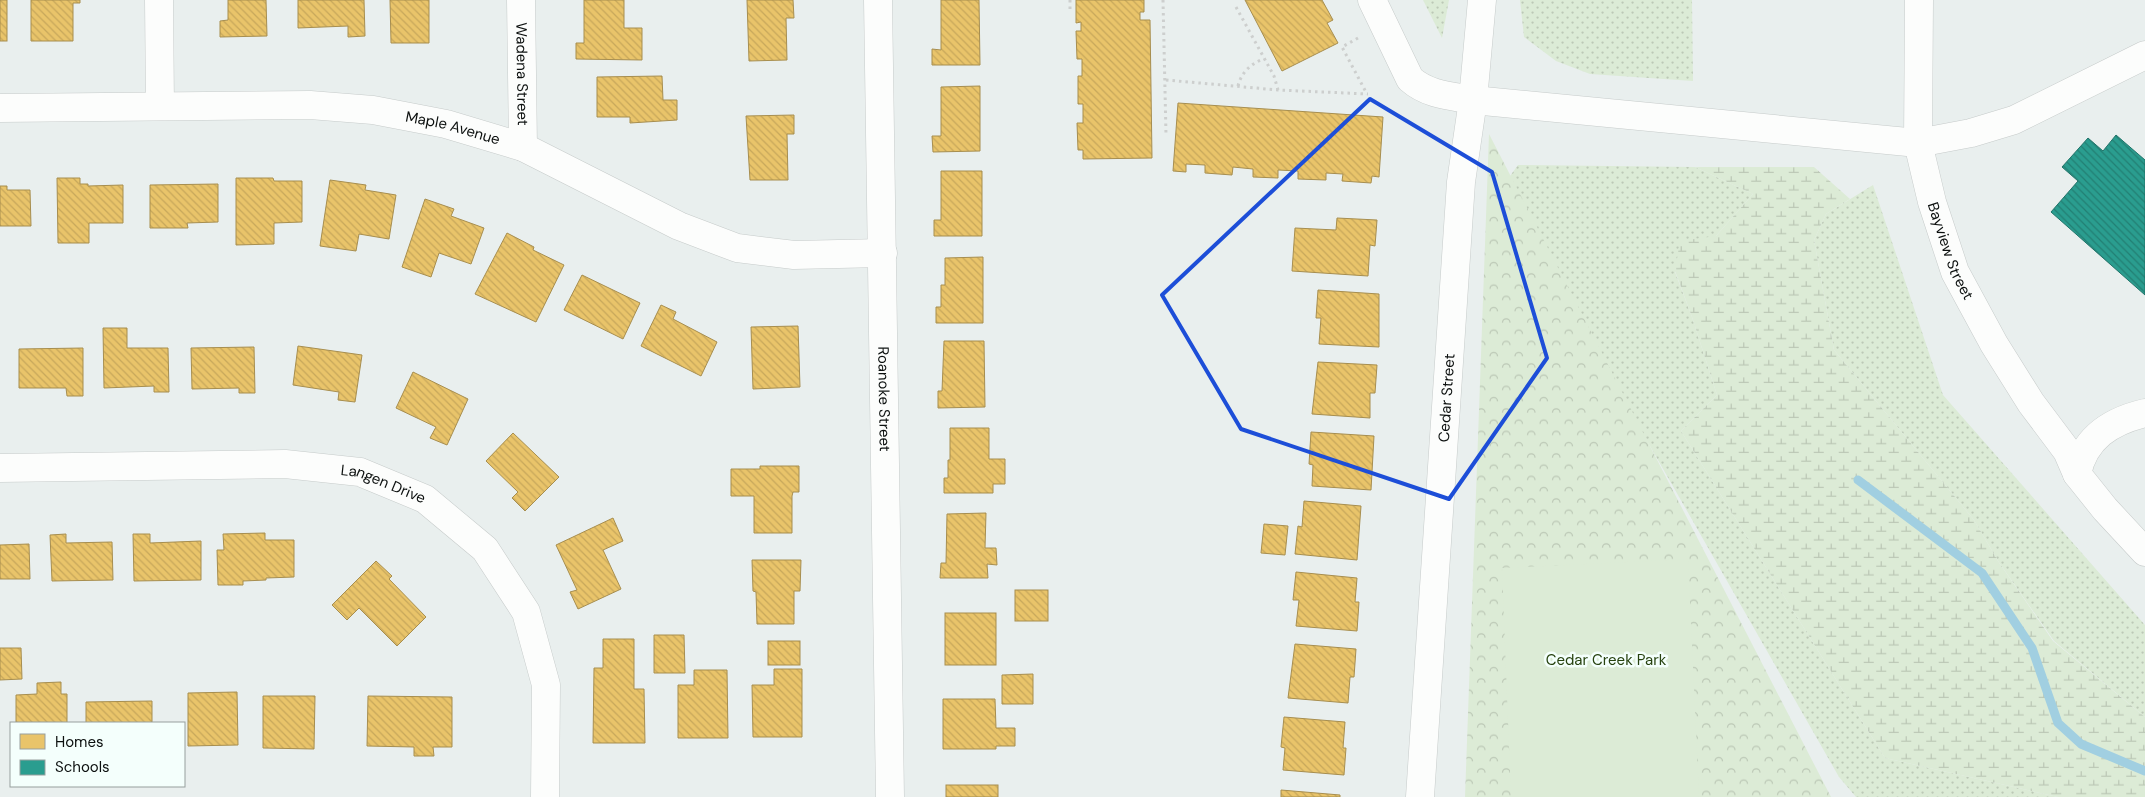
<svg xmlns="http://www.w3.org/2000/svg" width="2145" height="797" viewBox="0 0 2145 797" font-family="'DM Sans',sans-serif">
  <defs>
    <pattern id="grass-dots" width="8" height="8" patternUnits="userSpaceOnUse" patternTransform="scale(1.25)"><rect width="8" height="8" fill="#dcebd6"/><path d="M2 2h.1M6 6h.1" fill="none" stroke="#bcc8b6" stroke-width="1.8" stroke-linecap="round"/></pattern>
    <pattern id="wetland-marsh" width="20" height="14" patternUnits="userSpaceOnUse" patternTransform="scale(1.25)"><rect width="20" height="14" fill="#dcebd6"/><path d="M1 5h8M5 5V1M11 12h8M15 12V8" fill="none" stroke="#bcc8b6"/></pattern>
    <pattern id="park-crowns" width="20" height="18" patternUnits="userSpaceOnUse" patternTransform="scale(1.25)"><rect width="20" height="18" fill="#dcebd6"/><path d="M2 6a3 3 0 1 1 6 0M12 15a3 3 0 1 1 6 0" fill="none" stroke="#bcc8b6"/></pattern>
    <pattern id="homes-back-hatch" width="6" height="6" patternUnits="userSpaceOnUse" patternTransform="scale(1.25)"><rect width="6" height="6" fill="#e9c46a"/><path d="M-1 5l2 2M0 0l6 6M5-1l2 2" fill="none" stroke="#c7a75b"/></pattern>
    <pattern id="schools-back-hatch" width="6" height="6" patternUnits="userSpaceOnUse" patternTransform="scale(1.25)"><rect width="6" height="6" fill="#2a9d8f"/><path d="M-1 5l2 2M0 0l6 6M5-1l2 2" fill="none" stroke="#227f73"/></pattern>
  </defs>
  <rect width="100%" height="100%" fill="#e9efee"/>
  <!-- grass -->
  <g fill="url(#grass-dots)">
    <polygon points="1423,0 1449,0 1442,38"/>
    <polygon points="1520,0 1692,0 1693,81 1590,74 1556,61 1524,37"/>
    <polygon points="1518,165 1695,167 1753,194 1716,236 1675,272 1692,317 1717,395 1681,431 1885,758 2058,797 1856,797 1839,777 1502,187"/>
    <polygon points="1873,185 1943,395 2145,625 2145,717 2054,641 1998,561 1974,520 1834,350 1814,240 1826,214"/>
  </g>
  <!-- wetland -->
  <polygon fill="url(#wetland-marsh)" points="1695,167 1814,167 1850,199 1826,214 1814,240 1834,350 1974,520 1998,561 2053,641 2145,717 2145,797 2058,797 1885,758 1681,431 1717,395 1692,317 1675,271 1680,241 1716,236 1753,194"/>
  <!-- park -->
  <polygon fill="url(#park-crowns)" points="1489,134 1831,797 1465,797"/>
  <!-- garden -->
  <polygon fill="#dcebd6" points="1688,559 1699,797 1511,797 1502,568"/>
  <!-- homes -->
  <g fill="url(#homes-back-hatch)" stroke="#a78e4f">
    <rect x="0" y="0" width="7" height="41"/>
    <polygon points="31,0 80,0 80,3 73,3 73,41 31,41"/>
    <polygon points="228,0 266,0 267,36 220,37 220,21 228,20"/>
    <polygon points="298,0 364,0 365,36 348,37 348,26 298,28"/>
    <polygon points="390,0 429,0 429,43 391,43"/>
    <polygon points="584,0 624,0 624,28 642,28 642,60 576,59 576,43 584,43"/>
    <polygon points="747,0 793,0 794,18 786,18 787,60 749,61"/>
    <polygon points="941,0 979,0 980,65 932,65 932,49 941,50"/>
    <polygon points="1076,0 1144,0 1144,12 1140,12 1140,20 1150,20 1152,158 1083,159 1083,150 1078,150 1077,123 1083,123 1083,104 1078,104 1078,76 1082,76 1082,59 1077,59 1076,31 1081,31 1081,22 1076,23"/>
    <polygon points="1245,0 1322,0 1333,20 1327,23 1338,43 1282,71"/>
    <polygon points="662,76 663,100 677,100 677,120 630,123 630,117 597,117 597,77"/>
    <polygon points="980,86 980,151 933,152 932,136 941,136 941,87"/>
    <polygon points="1178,103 1383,117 1379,177 1372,176 1371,183 1342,181 1343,174 1326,173 1326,180 1298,179 1298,171 1278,170 1278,178 1253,177 1253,169 1233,167 1232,175 1205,173 1205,165 1186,164 1186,172 1173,171"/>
    <polygon points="794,115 794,134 787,134 788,180 750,180 746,116"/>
    <polygon points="941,171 982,171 982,236 934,236 934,220 941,220"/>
    <polygon points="57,178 80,178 80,184 88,184 88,186 123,185 123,223 89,223 89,243 58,243"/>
    <polygon points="236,178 273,178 274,181 302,181 302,222 274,223 274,244 236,245"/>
    <polygon points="330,180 366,185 365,190 396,195 389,239 359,234 356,251 320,246"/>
    <polygon points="218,184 218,222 187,223 188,228 150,228 150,185"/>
    <polygon points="0,186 7,186 7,190 30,190 31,226 0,226"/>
    <polygon points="425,199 454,209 451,216 484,228 471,264 439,253 431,277 402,267"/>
    <polygon points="1337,218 1377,220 1375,246 1370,245 1368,276 1292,271 1295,228 1336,230"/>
    <polygon points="507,233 534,247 533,250 564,265 536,322 475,294"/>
    <polygon points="983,257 983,323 936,323 936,307 941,307 941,285 945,285 945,258"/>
    <polygon points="582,275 640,303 623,339 564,310"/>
    <polygon points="1318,290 1379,294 1379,347 1319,344 1321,318 1316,318"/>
    <polygon points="661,305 676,312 673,319 717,342 701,376 641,346"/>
    <polygon points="798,326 800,387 753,389 751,327"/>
    <polygon points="103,328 127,328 127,348 168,348 169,392 154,392 154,386 104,388"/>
    <polygon points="944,341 984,341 985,407 938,408 938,391 942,391"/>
    <polygon points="298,346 362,355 355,402 338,400 339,392 293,385"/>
    <polygon points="254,347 255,393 239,393 239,388 192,389 191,348"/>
    <polygon points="83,348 83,396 67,396 66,388 19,388 19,349"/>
    <polygon points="1318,362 1377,365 1375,393 1370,393 1370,418 1312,414"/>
    <polygon points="413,372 468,399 447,445 430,438 436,427 396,408"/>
    <polygon points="950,428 989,428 989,459 1005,459 1005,484 993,484 993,493 944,493 944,478 948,478 948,460 950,460"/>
    <polygon points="1311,432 1374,436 1371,490 1312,486 1313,465 1309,464"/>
    <polygon points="513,433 559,477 525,511 512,498 518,492 486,461"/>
    <polygon points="760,466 799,466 799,492 793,492 792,496 792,533 754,533 754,496 731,496 731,469 760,469"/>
    <polygon points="1304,501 1361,506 1357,560 1295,554 1298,526 1302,527"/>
    <polygon points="986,513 985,548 996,548 997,565 987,564 988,578 940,578 941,563 946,563 947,514"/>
    <polygon points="613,518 623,541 603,550 621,589 578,609 570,592 577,590 556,545"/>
    <polygon points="1264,524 1288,526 1285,555 1261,553"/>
    <polygon points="265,533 265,540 294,540 294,577 266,578 266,580 243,581 243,585 218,585 217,550 224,550 223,534"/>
    <polygon points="66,534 66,543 112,542 113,580 52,581 50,535"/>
    <polygon points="133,534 150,534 150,543 201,541 201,580 134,581"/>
    <polygon points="29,544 30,579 0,579 0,545"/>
    <polygon points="752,560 801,560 800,591 794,591 794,624 757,624 756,592 753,591"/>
    <polygon points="376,561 392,576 389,579 426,617 397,646 359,608 347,620 332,605"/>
    <polygon points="1296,572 1357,578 1355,602 1359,602 1357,631 1296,626 1299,600 1293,600"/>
    <rect x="1015" y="590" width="33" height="31"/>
    <rect x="945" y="613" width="51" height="52"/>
    <polygon points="654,635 684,635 685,673 654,673"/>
    <polygon points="603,639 634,639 634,689 644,689 645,743 593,743 594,668 603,668"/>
    <rect x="768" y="641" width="32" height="24"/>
    <polygon points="1295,644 1356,649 1354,677 1350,677 1348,703 1288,698"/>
    <polygon points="0,648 21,648 22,679 0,680"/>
    <polygon points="774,669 802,669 802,737 753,737 752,685 774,685"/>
    <polygon points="694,670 727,670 728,738 678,738 678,685 694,685"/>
    <polygon points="1033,674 1033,704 1002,704 1002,675"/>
    <polygon points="61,682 61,694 67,694 67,723 16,723 16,695 37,694 37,683"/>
    <polygon points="237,692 238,745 188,746 188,693"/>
    <polygon points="263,696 315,696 314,749 263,748"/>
    <polygon points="368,696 452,697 452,747 433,747 434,756 414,756 414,747 367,746"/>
    <polygon points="943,699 995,699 996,728 1015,728 1015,746 996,746 996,749 943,749"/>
    <polygon points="152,701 152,723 86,723 86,702"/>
    <polygon points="1284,717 1345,722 1343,748 1346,748 1344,775 1283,770 1285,748 1281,747"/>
    <rect x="946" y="785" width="52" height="12"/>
    <polygon points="1281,790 1340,795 1340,797 1281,797"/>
  </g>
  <!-- schools -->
  <polygon fill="url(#schools-back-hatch)" stroke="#217369" points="2116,135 2145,160 2145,295 2051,212 2078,181 2062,167 2088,138 2103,151"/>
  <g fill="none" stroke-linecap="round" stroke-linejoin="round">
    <!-- stream -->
    <polyline stroke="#a1cfe1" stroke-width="9" points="1858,480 1982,573 2032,648 2058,723 2081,744 2145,771"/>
    <defs>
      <g id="minor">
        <polyline points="159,0 160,106"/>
        <path id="s1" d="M521,0l2,147"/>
        <path id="s2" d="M878,0l12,797"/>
        <path d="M1372,0l38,79c18,16 41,17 63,21l445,43 53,-10 43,-13 131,-65"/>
        <path id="s3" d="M1919,0l-1,143 14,59 23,70 39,72 37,59 36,48 10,23"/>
        <path id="s4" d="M0,108l310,-3 63,5 73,14 77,23 156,79 58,22 57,7 89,-2"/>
        <path d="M2145,413c-34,8 -61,25 -68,61l28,35 40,43"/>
        <path id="s5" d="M0,468l285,-4 75,8 65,27 60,50 41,63 20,73 -1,112"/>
        <path id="s6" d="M1420,797l41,-615 12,-82 9,-100"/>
      </g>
    </defs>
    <!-- minor casing -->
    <use href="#minor" stroke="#c6cbca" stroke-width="29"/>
    <!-- path -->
    <g stroke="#cdcfce" stroke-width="3" stroke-dasharray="2.5 4" stroke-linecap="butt">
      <polyline points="1070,0 1070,12"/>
      <polyline points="1163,0 1166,135"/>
      <polyline points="1236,7 1274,76 1278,90"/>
      <polyline points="1358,38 1342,47 1367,94"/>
      <polyline points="1166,80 1278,90 1368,94"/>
      <path d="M1238,86c3,-13 13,-23 26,-27"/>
    </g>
    <!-- minor -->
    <use href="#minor" stroke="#fcfdfc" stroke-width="28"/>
  </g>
  <!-- marked area -->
  <path fill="none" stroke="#1d4ed8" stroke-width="4" stroke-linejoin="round" d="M1370,99l122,73 55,186 -98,141 -208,-70 -79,-134z"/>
  <g text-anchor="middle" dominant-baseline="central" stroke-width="5" stroke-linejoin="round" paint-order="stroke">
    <!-- street labels -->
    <g font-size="15" fill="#0c100f" stroke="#f4fffc">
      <text stroke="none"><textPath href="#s1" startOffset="74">Wadena Street</textPath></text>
      <text stroke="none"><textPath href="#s4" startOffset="455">Maple Avenue</textPath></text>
      <text stroke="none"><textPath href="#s3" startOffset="256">Bayview Street</textPath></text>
      <text stroke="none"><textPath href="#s2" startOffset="399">Roanoke Street</textPath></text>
      <text stroke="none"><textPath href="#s6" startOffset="400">Cedar Street</textPath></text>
      <text stroke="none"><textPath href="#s5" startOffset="386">Langen Drive</textPath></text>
    </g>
    <!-- park labels -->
    <g font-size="15" fill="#27420f" stroke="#f4fffc">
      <text x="1606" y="660">Cedar Creek Park</text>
    </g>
  </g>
  <!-- legend -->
  <rect x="10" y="722" width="175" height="65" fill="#f4fffc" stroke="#979f9d"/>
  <rect x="20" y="734" width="25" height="15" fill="#e9c46a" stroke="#979f9d"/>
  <text x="55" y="747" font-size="15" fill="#0c100f">Homes</text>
  <rect x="20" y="760" width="25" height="15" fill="#2a9d8f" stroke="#979f9d"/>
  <text x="55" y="772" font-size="15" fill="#0c100f">Schools</text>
</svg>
